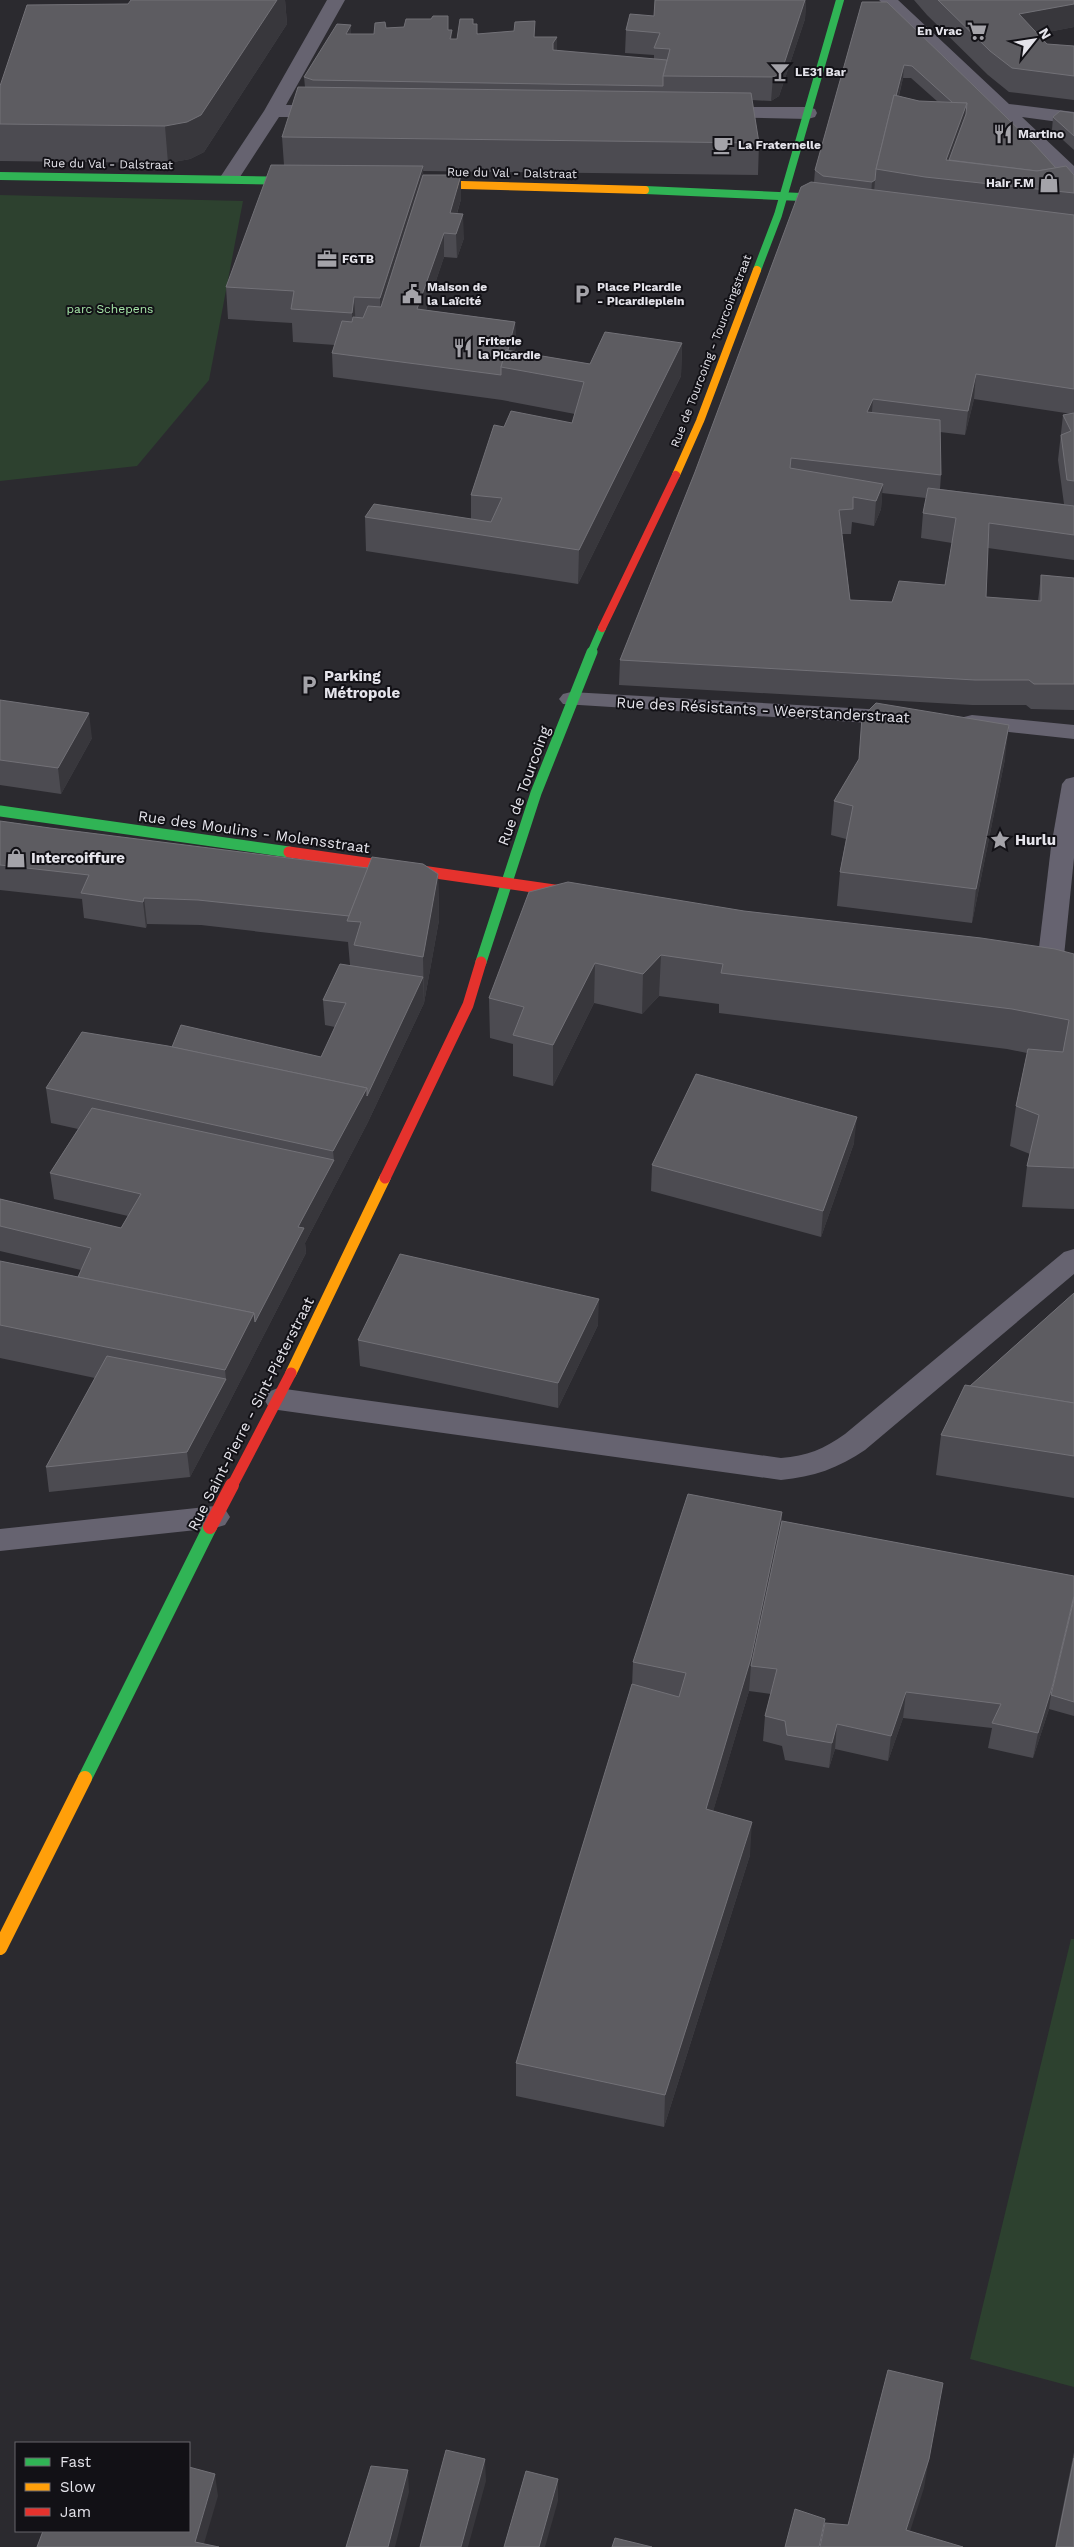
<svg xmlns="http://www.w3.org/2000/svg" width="1074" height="2547" viewBox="0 0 1074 2547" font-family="'Work Sans',sans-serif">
  <rect width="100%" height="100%" fill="#2b2a2f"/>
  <!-- green -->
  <g fill="#2d412f">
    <polygon points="0,195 243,201 209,380 137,466 0,481"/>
    <polygon points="1071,1939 1074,1939 1074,2387 970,2359"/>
  </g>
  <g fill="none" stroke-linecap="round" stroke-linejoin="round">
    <!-- street -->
    <g fill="#666370" fill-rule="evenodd">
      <polygon points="327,0 345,0 286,105 329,105 336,107 338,111 336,115 329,117 279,117 236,183 222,183 219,179 264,111"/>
      <polygon points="879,0 898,0 1009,104 1074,112 1074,124 1022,117 1074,166 1074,182 1067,180"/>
      <polygon points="717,107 808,107 815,109 817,113 815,117 808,119 710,117 708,113 710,109"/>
      <polygon points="571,692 902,711 910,713 914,718 910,723 902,725 563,704 559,699 563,694"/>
      <polygon points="972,715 1074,725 1074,739 964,727 960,722 964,717"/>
      <polygon points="1074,777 1074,858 1064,956 1060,962 1051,964 1042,962 1038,956 1051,847 1062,784 1066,779"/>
      <path d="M1074,1249v25l-209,176c-26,18 -52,27 -84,30l-503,-70 -10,-4 -4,-7 4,-7 10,-4 503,70c26,-2 43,-9 64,-24l219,-182z"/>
      <polygon points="215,1506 225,1509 230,1517 225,1525 215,1528 0,1551 0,1529"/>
    </g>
    <!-- fast-far2 -->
    <g stroke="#30b455" stroke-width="8">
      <polyline points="0,176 304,181"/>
      <polyline points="645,190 801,197"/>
      <polyline points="757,270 778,215 840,0"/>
      <polyline points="591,653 602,628"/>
    </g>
    <!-- fast-far1 -->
    <g stroke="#30b455" stroke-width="11">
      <polyline points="0,811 289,852"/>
      <polyline points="481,962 536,793 592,652"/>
    </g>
    <!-- fast -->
    <polyline stroke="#30b455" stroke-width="14" points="85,1778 210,1527"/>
    <!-- slow-far2 -->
    <g stroke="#ff9f0a" stroke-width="8">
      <polyline points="424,184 645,190"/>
      <polyline points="676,475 700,421 757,270"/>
    </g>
    <!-- slow-far1 -->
    <polyline stroke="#ff9f0a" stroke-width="11" points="291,1373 385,1178"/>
    <!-- slow -->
    <polyline stroke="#ff9f0a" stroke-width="14" points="0,1948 85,1778"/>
    <!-- jam-far2 -->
    <polyline stroke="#e5322d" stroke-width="8" points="602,628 676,475"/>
    <!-- jam-far1 -->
    <g stroke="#e5322d" stroke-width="11">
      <polyline points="289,852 582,894"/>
      <polyline points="385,1178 468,1005 481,962"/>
      <polyline points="232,1486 291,1373"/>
    </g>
    <!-- jam -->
    <polyline stroke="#e5322d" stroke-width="14" points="210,1527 232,1485"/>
  </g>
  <!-- wall -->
  <g fill="#4c4b51" fill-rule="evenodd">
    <polygon points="131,0 285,0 287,24 204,152 190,159 168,163 0,161 0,86 128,4"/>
    <polygon points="655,0 806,0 805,19 779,96 771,101 752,100 759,143 758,175 423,171 423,175 461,199 457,214 464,238 457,258 444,257 426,310 515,322 516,347 514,351 590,364 682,343 681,376 578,584 366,551 365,517 471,519 471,495 504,427 572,423 575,414 502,400 333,377 332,353 335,345 293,342 292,323 228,319 226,287 284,165 282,137 305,87 304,77 351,34 374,34 386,28 448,30 452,39 457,39 473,24 478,34 535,37 557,37 557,49 556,51 654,59 654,55 625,53 626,30 654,16"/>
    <polygon points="914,0 1074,0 1074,27 1037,34 1047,44 1074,46 1074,100 1009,92 988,75 927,15"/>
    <path d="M862,2l194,166 18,7v385l-86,-12 -2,49 52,4 3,-26 33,3v132l-43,-1 -5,-4h-54l-353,-20 1,-25 194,-478 1,-12zM903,78h8l27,24 -19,-1 -20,-5zM974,399l98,15 -9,1 -5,45 6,44 -124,-15 1,-14 -1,-43 25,3zM882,493l44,5 -3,15 -2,25 31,5 -7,42 -53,17 -42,-2 -8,-66h9l1,-12 22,4 7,-17z"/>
    <polygon points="1074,113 1074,150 1052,130 1053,117"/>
    <polygon points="0,700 92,738 61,794 0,785"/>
    <polygon points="1005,759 972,923 837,906 840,872 846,839 831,835 834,801"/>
    <polygon points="0,821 50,828 368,868 438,874 439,920 424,1003 368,1122 305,1243 306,1253 228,1405 190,1477 49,1492 46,1467 95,1378 0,1358 0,1261 78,1277 81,1270 0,1251 0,1199 121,1228 128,1216 54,1199 50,1173 78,1129 51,1123 46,1088 172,1047 321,1057 335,1027 325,1025 323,1000 350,965 348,942 201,925 147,924 146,928 84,918 82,899 0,890"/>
    <polygon points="744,911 1074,954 1074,1209 1022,1207 1027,1166 1030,1154 1010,1146 1016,1106 1027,1053 1007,1049 719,1013 719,1004 659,996 642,1014 594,1003 553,1086 513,1076 513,1044 490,1038 489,998"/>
    <polygon points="854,1143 821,1237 651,1191 652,1165"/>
    <polygon points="1074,1293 1074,1498 936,1475 941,1435 970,1386"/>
    <polygon points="598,1325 558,1408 360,1366 358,1340"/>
    <polygon points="782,1512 782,1521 1074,1576 1074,1716 1049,1709 1033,1758 988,1748 992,1728 903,1718 888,1761 835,1749 829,1768 785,1760 782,1746 763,1741 765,1716 771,1694 749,1691 713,1811 750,1855 664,2127 516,2096 516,2063 632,1686 633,1662"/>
    <polygon points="1074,2452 1074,2547 1055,2547"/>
  </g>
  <!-- shaded-wall -->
  <g fill="#38373c">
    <polygon points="277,0 285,0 287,24 204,152 190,159 168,163 165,126"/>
    <polygon points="805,0 806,0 805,19 779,96 771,101 773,77"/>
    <polygon points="1074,4 1074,27 1017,38 1019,14"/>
    <polygon points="351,25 351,38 346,34"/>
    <polygon points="452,30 452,42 450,39"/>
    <polygon points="557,37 557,49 553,56 553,43"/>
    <polygon points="904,65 903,78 880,170 878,169"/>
    <polygon points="967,103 965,127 948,171 946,160"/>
    <polygon points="423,166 424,198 381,331 380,298"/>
    <polygon points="461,175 461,199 451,233 450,213"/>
    <polygon points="875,180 874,193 871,195 872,182"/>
    <polygon points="463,214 464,238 457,258 456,234"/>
    <polygon points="444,233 444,257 418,334 417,309"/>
    <polygon points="354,297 356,329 353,346 352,313"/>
    <polygon points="515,322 516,347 510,368 503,367"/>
    <polygon points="682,343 681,376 578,584 579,550"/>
    <polygon points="976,374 974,399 965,435 968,411"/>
    <polygon points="873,399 871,423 867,412"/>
    <polygon points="883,484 881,509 874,526 876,501"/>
    <polygon points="89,713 92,738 61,794 58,768"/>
    <polygon points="1009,725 1005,759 972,923 976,889"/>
    <polygon points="438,874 439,920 424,1003 423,957"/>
    <polygon points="144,898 147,924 146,928 143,902"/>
    <polygon points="661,955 659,996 642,1014 643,974"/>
    <polygon points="595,963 594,1003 553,1086 553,1045"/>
    <polygon points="423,977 424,1003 368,1122 305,1243 306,1253 228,1405 190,1477 187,1452 226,1379 225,1370 298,1227 334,1160 333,1151"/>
    <polygon points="857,1117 854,1143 821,1237 823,1211"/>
    <polygon points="599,1299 598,1325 558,1408 558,1383"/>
    <polygon points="782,1512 780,1546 751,1666 749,1691 704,1842 706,1809"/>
    <polygon points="1074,1596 1051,1695 1049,1709 1033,1758 1038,1733"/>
    <polygon points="906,1692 903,1718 888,1761 891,1736"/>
    <polygon points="837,1724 835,1749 829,1768 832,1743"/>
    <polygon points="752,1822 750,1855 664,2127 665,2095"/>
    <polygon points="485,2459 486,2481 468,2547 461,2547"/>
    <polygon points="929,2459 924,2488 905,2547 906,2530"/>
    <polygon points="408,2470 409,2492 395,2547 388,2547"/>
    <polygon points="215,2474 218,2496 203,2547 195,2542"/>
    <polygon points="558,2479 558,2501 545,2547 539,2547"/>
  </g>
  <!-- building -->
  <g fill="#5d5c61" stroke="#727177">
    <polygon points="131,0 277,0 201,115 187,122 165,126 0,124 0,86 27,5 128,4"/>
    <polygon points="655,0 805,0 781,73 773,77 663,76 670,49 654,48 660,33 626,30 630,14 654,16"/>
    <polygon points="938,0 1074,0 1074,4 1019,14 1047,44 1074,46 1074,76 1012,68 990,51"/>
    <polygon points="862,2 887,2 1035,145 1056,168 1037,171 949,160 966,114 967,103 953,103 912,66 904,65 896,96 894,95 876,169 875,180 872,182 823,176 815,170"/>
    <polygon points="433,16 448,16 448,30 452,30 450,39 457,39 460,19 473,19 473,24 477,24 477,34 514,31 515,22 535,21 534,37 557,37 553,43 553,50 667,60 663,76 663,86 313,80 304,77 337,24 351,25 346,34 374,34 375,23 385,22 386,28 404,27 406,19 431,19"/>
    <polygon points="298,87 751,93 759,143 282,137"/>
    <polygon points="894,95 919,101 967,103 946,160 1037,171 1066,166 1074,175 1074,193 925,177 876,169"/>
    <polygon points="1060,111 1074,113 1074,136 1053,117"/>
    <polygon points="271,165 423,166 380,298 354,297 352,313 291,309 294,291 226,287"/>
    <polygon points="423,175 461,175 450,213 463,214 456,234 444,233 417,309 515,322 508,350 506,350 501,367 501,375 332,353 342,321 352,322 353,317 363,318 368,306 381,307"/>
    <polygon points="811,182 1074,215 1074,389 976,374 968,411 873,399 867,412 940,420 941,475 791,458 790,468 883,484 876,501 853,497 853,509 839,510 850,600 892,602 899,581 945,585 956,518 923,513 928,488 1074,506 1074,535 989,523 986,597 1041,601 1041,575 1074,578 1074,684 1034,684 1029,680 975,680 620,660 695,472 801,187"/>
    <polygon points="605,332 682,343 579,550 365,517 374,504 491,522 502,498 471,495 494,425 504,427 511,411 572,423 584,382 501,367 506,350 590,364"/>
    <polygon points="1074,413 1074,481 1067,480 1061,435 1071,431 1063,415"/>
    <polygon points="0,700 89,713 58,768 0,760"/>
    <polygon points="876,703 1009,725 976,889 840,872 853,806 834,801 859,759 862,717"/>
    <polygon points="0,821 50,828 368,868 349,916 198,900 144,898 143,902 81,893 89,875 0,865"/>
    <polygon points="372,857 423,864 438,874 423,957 354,945 361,922 347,921"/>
    <polygon points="568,882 744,911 981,938 1055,949 1074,954 1074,1168 1027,1166 1039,1115 1016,1106 1028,1049 1063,1052 1069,1020 1012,1009 721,973 723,964 661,955 643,974 595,963 553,1045 513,1035 524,1007 489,998 529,892"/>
    <polygon points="340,964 423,977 367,1096 367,1088 172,1047 181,1025 321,1057 346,1003 323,1000"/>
    <polygon points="82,1032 168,1046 367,1088 333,1151 46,1088"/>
    <polygon points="696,1074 857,1117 823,1211 652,1165"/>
    <polygon points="92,1108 334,1160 298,1227 304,1228 255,1322 254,1313 78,1277 91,1248 0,1226 0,1199 121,1228 141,1194 50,1173"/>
    <polygon points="400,1254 599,1299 558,1383 358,1340"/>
    <polygon points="0,1261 254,1313 225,1370 106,1347 0,1325"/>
    <polygon points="1074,1293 1074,1403 970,1386"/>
    <polygon points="107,1356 226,1379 187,1452 46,1467"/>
    <polygon points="965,1385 1074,1403 1074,1456 941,1435"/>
    <polygon points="688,1494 782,1512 751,1658 706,1809 752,1822 665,2095 516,2063 632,1684 679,1697 686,1673 633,1662"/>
    <polygon points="782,1521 1074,1576 1074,1596 1053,1684 1038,1733 992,1723 1001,1704 906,1692 891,1736 837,1724 832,1743 787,1735 785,1721 765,1716 777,1669 751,1666"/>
    <polygon points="1074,1599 1074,1702 1051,1695"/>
    <polygon points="888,2370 943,2383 929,2459 906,2530 963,2547 820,2547 825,2523 848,2525"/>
    <polygon points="446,2450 485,2459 461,2547 420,2547"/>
    <polygon points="1074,2458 1074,2547 1056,2547"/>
    <polygon points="371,2466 408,2470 388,2547 346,2547"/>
    <polygon points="189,2467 215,2474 195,2542 219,2547 37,2547 43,2531 189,2531"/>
    <polygon points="526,2471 558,2479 539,2547 504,2547"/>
    <polygon points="795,2509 825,2519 819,2547 785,2547"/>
    <polygon points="615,2538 652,2547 612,2547"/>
  </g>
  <!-- icons -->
  <defs>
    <symbol id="supermarket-bare" viewBox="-9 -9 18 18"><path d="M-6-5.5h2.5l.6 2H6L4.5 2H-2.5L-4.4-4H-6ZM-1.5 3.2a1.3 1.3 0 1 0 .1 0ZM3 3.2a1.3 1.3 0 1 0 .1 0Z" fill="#a4a3a9" stroke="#121116" stroke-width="2.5" paint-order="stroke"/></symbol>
    <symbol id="bar-bare" viewBox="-9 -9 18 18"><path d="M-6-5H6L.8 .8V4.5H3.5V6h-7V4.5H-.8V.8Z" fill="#a4a3a9" stroke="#121116" stroke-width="2.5" paint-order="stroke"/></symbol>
    <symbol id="restaurant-bare" viewBox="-9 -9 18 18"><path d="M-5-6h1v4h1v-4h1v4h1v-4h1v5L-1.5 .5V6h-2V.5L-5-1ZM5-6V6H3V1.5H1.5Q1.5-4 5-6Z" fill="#a4a3a9" stroke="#121116" stroke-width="2.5" paint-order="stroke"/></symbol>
    <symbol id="cafe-bare" viewBox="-9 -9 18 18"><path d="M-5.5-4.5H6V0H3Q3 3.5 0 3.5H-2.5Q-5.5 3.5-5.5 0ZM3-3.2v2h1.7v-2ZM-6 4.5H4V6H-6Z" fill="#a4a3a9" stroke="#121116" stroke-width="2.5" paint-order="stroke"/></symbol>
    <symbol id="shop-bare" viewBox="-9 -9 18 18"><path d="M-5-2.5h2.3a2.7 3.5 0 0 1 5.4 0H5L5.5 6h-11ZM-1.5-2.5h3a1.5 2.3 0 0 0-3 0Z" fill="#a4a3a9" stroke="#121116" stroke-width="2.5" paint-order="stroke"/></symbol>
    <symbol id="office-bare" viewBox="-9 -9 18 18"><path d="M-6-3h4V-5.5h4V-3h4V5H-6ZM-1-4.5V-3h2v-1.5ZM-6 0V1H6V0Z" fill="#a4a3a9" stroke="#121116" stroke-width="2.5" paint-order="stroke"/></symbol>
    <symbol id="civic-bare" viewBox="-9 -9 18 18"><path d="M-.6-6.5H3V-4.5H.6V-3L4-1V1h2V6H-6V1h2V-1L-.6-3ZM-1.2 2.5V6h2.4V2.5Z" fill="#a4a3a9" stroke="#121116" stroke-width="2.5" paint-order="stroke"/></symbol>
    <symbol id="parking-bare" viewBox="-9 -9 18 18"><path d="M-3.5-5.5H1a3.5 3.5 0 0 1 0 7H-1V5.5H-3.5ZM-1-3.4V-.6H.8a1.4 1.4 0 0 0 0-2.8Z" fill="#a4a3a9" stroke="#121116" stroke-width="2.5" paint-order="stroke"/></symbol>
    <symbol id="sight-bare" viewBox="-9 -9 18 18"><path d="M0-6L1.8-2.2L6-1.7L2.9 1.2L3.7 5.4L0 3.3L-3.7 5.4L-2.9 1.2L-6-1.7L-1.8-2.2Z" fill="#a4a3a9" stroke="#121116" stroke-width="2.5" paint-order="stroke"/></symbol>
  </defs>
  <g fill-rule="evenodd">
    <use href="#supermarket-bare" x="963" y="17" width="28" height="28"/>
    <use href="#bar-bare" x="766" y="58" width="28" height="28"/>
    <use href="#restaurant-bare" x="989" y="120" width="28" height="28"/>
    <use href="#cafe-bare" x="709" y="131" width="28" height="28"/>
    <use href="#shop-bare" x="1035" y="169" width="28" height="28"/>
    <use href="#office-bare" x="313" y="245" width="28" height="28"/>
    <use href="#civic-bare" x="398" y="280" width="28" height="28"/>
    <use href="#parking-bare" x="568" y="280" width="28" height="28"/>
    <use href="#restaurant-bare" x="449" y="334" width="28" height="28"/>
    <use href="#parking-bare" x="295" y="671" width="28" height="28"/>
    <use href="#sight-bare" x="986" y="826" width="28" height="28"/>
    <use href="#shop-bare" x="2" y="844" width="28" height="28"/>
  </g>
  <g text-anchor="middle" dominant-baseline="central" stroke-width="4" stroke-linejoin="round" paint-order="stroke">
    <!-- far-poi labels -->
    <g font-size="12" font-weight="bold" fill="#e5e4eb" stroke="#121116" text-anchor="start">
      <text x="962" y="31" text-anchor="end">En Vrac</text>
      <text x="795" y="72">LE31 Bar</text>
      <text x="1018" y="134">Martino</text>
      <text x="738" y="145">La Fraternelle</text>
      <text x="1034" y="183" text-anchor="end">Hair F.M</text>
      <text x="342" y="259">FGTB</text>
      <text x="427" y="287">Maison de<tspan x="427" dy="14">la Laïcité</tspan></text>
      <text x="597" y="287">Place Picardie<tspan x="597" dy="14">- Picardieplein</tspan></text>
      <text x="478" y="341">Friterie<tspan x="478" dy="14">la Picardie</tspan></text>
    </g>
    <!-- far-street labels -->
    <g font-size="12" fill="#e5e4eb" stroke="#121116">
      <text transform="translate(108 164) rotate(1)">Rue du Val - Dalstraat</text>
      <text transform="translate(512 173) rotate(1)">Rue du Val - Dalstraat</text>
      <text transform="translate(711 351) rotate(-69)">Rue de Tourcoing - Tourcoingstraat</text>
    </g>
    <!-- far-park labels -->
    <g font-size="12" fill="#a5e5a7" stroke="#121116">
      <text x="110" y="309">parc Schepens</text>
    </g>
    <!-- poi labels -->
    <g font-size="15" font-weight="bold" fill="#e5e4eb" stroke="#121116" text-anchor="start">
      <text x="324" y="676">Parking<tspan x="324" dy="17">Métropole</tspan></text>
      <text x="1015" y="840">Hurlu</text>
      <text x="31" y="858">Intercoiffure</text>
    </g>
    <!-- street labels -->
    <g font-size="15" fill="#e5e4eb" stroke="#121116">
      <text transform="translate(763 710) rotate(3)">Rue des Résistants - Weerstanderstraat</text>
      <text transform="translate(524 786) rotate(-70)">Rue de Tourcoing</text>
      <text transform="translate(254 832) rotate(8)">Rue des Moulins - Molensstraat</text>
      <text transform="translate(251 1414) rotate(-63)">Rue Saint-Pierre - Sint-Pieterstraat</text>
    </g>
  </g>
  <!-- legend -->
  <rect x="15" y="2442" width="175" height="90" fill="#121116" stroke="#66656b"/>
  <rect x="25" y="2458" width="25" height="8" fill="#30b455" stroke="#66656b"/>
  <text x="60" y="2467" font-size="15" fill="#e5e4eb">Fast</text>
  <rect x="25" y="2483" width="25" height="8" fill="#ff9f0a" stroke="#66656b"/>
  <text x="60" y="2492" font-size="15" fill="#e5e4eb">Slow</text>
  <rect x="25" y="2508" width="25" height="8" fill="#e5322d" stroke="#66656b"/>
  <text x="60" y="2517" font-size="15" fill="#e5e4eb">Jam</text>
  <!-- north arrow -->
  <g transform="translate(1034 40) rotate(60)" stroke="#121116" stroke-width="4" paint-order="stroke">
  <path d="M0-4L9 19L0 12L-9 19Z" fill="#e5e4eb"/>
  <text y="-8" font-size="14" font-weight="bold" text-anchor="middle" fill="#e5e4eb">N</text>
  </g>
</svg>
